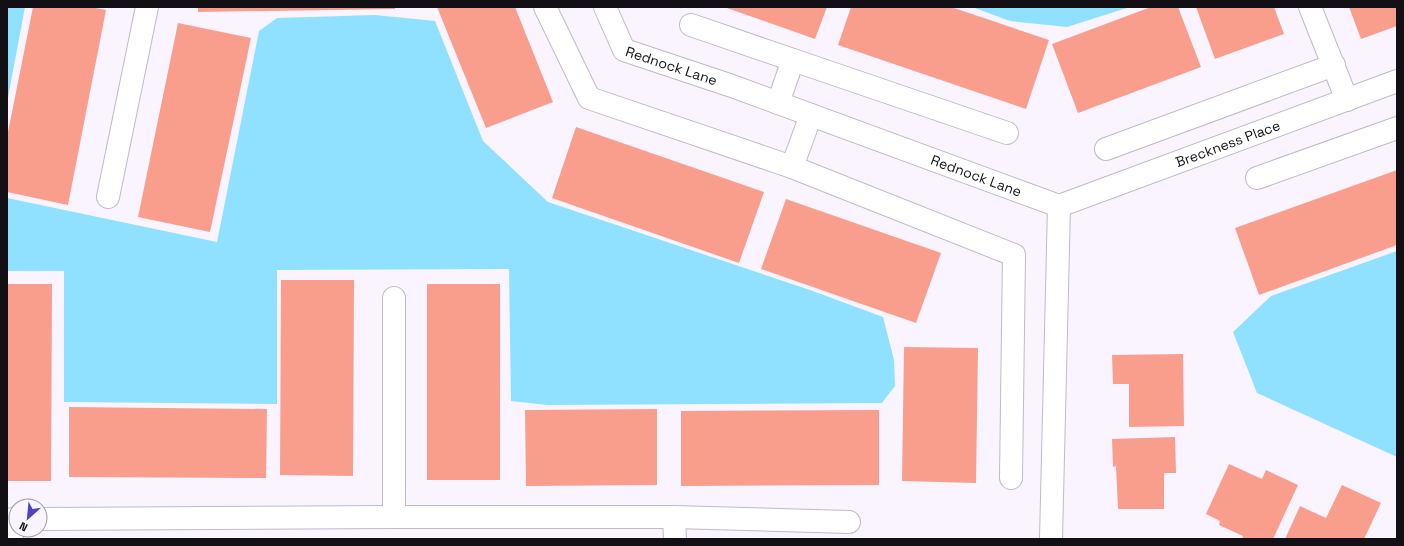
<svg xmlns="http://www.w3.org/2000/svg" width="1404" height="546" viewBox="0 0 1404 546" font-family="'Space Grotesk',sans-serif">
  <rect width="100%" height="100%" fill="#f9f4ff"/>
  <!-- water -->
  <g fill="#8fe1ff">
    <polygon points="7,7 25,7 7,103"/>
    <polygon points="972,7 1130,7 1067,27 1010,21"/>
    <polygon points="375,15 435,21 483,141 548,202 810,290 883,317 894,360 895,386 882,403 547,405 511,401 509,269 277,270 277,404 64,402 64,271 7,271 7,198 217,242 259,31 277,18"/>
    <polygon points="1397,251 1397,457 1257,393 1233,332 1271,296"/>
  </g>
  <!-- building -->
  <g fill="#f99e8d">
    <polygon points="33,7 90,7 106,10 68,205 7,192 7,137"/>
    <polygon points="198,7 395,7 395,9 198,12"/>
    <polygon points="437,7 515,7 553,102 486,128"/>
    <polygon points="724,7 827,7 815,39"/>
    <polygon points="851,7 951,7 1049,40 1026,109 838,45"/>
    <polygon points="1151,7 1178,7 1201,67 1078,113 1052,44"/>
    <polygon points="1196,7 1274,7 1284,34 1215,59"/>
    <polygon points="1349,7 1397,7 1397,26 1361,39"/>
    <polygon points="178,23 251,38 210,232 138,217"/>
    <polygon points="576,127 764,192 739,263 552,198"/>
    <polygon points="1397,170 1397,245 1259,295 1235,228"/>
    <polygon points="786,199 941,253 916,323 761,269"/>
    <polygon points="281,280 354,280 353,476 280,475"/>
    <polygon points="7,284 52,284 51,481 7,481"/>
    <rect x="427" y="284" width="73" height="196"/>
    <polygon points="904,347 978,348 976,483 902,481"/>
    <polygon points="1183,354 1184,426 1129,427 1129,384 1113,384 1112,355"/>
    <polygon points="69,407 267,409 266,478 69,477"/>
    <polygon points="657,409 657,485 526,486 525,410"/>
    <polygon points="879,410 879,485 681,486 681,411"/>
    <polygon points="1175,437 1176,473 1164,473 1164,509 1118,509 1116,466 1113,467 1112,439"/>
    <polygon points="1229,464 1262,479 1266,470 1298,485 1273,539 1242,539 1243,536 1219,525 1220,521 1206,514"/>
    <polygon points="1342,485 1381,503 1364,539 1285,539 1300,506 1326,518"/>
  </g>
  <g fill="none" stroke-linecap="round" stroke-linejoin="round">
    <defs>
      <g id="minor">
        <polyline points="545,7 589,98 792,167 811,115"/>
        <path id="s1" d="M605,7l19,43 108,36 327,120"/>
        <polyline points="1310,7 1347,100"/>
        <polyline points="691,25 793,60"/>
        <polyline points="778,103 793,60 1007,133"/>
        <polyline points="1106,149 1334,65"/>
        <polyline points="792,167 1014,255 1011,478"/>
        <polyline points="1257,178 1397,128"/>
        <polyline points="108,197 147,7"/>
        <path id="s2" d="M1059,206l338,-125"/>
        <polyline points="394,298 394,517"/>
        <polyline points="674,517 675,539"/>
        <polyline points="40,519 394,517 674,517 849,522"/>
        <polyline points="12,539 12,519"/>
        <polyline points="1051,539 1059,206"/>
      </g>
    </defs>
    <!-- minor casing -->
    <use href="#minor" stroke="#bfbac6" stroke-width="24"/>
    <!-- minor -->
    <use href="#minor" stroke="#fff" stroke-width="22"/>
  </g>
  <g text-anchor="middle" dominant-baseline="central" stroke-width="4" stroke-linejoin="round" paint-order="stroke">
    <!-- street labels -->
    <g font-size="14" fill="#121014" stroke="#f9f4ff">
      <text stroke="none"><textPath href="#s1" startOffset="97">Rednock Lane</textPath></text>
      <text stroke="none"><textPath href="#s2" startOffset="180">Breckness Place</textPath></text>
      <text stroke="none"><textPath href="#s1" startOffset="421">Rednock Lane</textPath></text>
    </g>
  </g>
  <!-- border -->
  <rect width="1404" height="546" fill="none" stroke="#121014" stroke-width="16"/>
  <!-- north arrow -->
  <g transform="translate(28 518) rotate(207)"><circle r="19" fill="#f9f4ff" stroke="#9d99a1"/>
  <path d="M0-3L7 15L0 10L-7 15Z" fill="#5143ba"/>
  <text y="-6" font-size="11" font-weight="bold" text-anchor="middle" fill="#121014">N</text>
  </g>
</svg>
